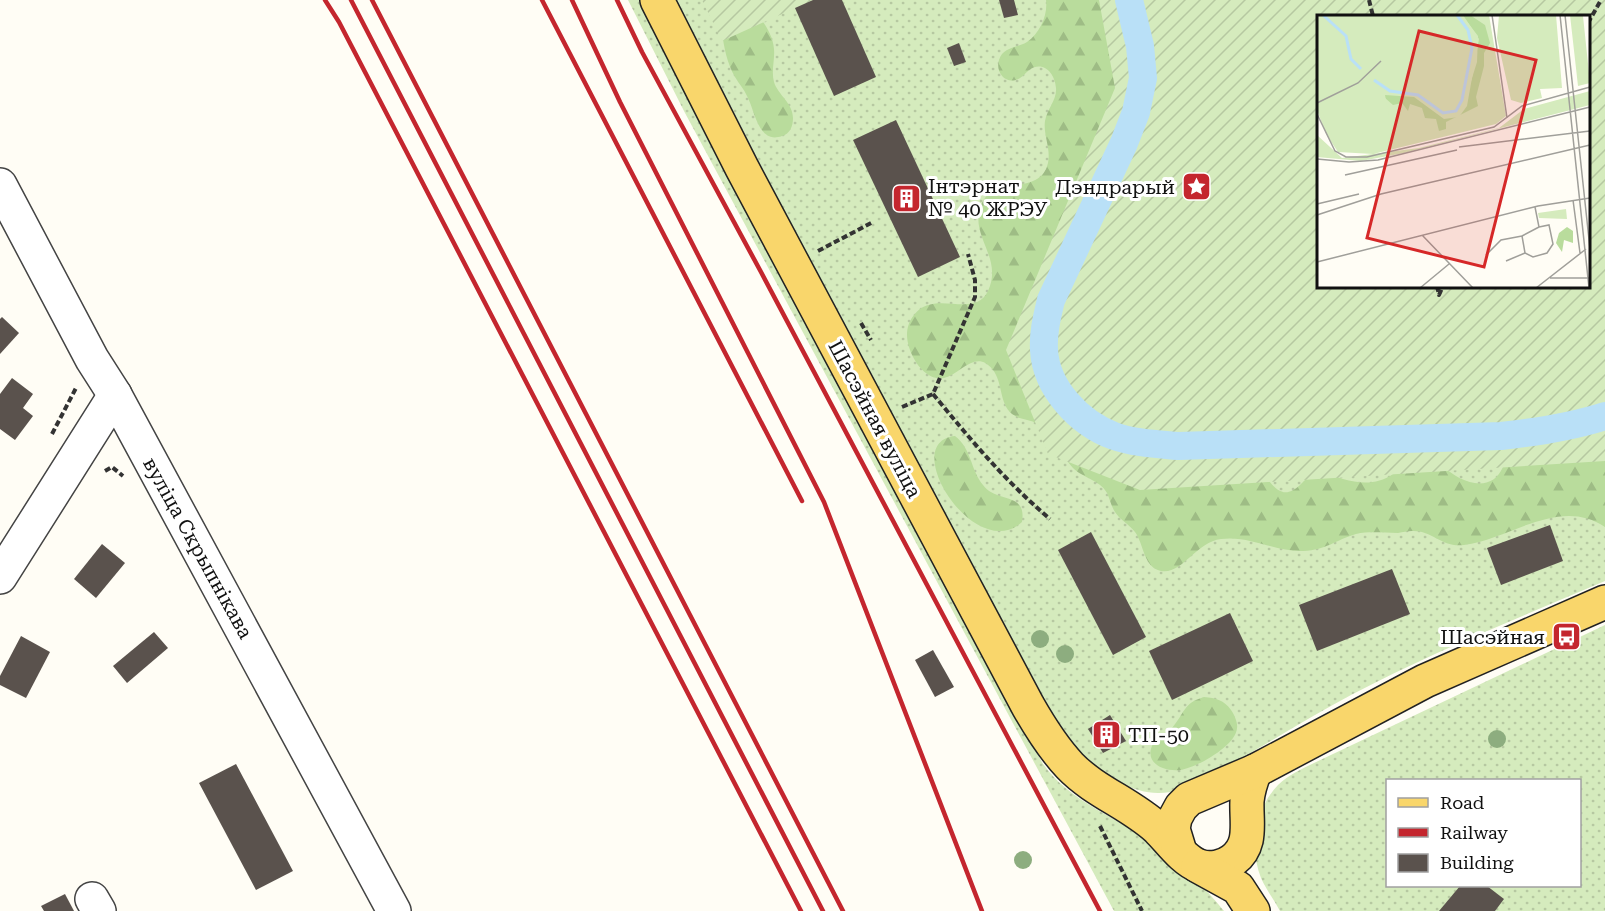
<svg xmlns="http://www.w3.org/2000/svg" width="1605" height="911" viewBox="0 0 1605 911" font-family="'Roboto Serif',serif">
  <defs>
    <pattern id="grass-dots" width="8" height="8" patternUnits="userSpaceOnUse" patternTransform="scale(1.5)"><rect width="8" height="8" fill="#d5ebbd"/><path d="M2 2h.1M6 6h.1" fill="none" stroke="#b6c8a1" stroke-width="1.8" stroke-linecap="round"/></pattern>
    <pattern id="forest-firs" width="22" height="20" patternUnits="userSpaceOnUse" patternTransform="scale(1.5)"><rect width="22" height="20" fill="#b9dc9c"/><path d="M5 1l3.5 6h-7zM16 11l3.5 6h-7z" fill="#9ebc85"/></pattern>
    <pattern id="garden-furrows" width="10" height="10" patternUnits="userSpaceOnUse" patternTransform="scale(1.5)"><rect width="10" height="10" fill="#d5ebbd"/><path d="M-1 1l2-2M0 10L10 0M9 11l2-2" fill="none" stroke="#b6c8a1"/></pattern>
  </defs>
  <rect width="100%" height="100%" fill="#fffdf5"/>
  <!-- grass -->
  <g fill="url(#grass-dots)" fill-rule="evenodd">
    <path d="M628,0h11l323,616 81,148c27,38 74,53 111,80 26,19 50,42 70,67h-110l-429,-798z"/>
    <path d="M674,0h448l-61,265 544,172v144c-84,36 -173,71 -254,114 -32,17 -63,36 -94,54 -28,16 -67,45 -99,44 -46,-1 -84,-43 -106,-78l-307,-570z"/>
    <path d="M1605,625v286h-325c-6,-11 -14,-22 -19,-33 -12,-30 -6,-69 17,-93 10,-10 24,-16 36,-22zM1388,780h192v106h-192z"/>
  </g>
  <!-- forest -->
  <g fill="url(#forest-firs)">
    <path d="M1046,0h71l152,481c10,12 18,16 31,4 1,-1 5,-5 6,-6 5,-3 14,-3 19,-4 7,-1 12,2 18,4 18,5 34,6 50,-5l50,-8c16,16 48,29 60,1l102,-23v83c-45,-31 -95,12 -141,18 -22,3 -32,-15 -52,-14 -5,0 -9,1 -14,2 -15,0 -28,-2 -42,1 -21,6 -29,16 -53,17 -28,1 -54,-16 -82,-12 -25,3 -39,36 -60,32 -18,-4 -17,-27 -26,-39 -6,-8 -15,-12 -20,-20 -4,-6 -5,-13 -8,-19 -7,-13 -24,-15 -34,-25 -10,-11 -23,-36 -35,-44 -8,-5 -18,-4 -26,-10 -13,-11 -9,-31 -19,-44 -17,-22 -32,4 -49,8 -21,4 -37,-26 -37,-43 0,-7 2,-14 7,-20 20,-27 60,5 74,-24 16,-35 -21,-56 -6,-88 14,-29 58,-6 66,-40 3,-15 -5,-28 -3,-42 2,-12 12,-21 11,-33 -1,-15 -13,-28 -27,-18 -1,1 -9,9 -11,9 -12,6 -23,-7 -19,-19 4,-13 18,-12 28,-18 13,-9 21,-27 19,-42z"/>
    <path d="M759,16c7,10 14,20 15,33 1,11 -3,22 0,33 4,13 19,21 19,36 0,8 -3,16 -11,18 -24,9 -27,-26 -35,-40 -3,-7 -8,-12 -12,-19 -8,-14 -11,-29 -13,-45z"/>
    <path d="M955,436c17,13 15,33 28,49 14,19 44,6 39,37 -47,43 -125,-80 -67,-86z"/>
    <path d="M1204,697c12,1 20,3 27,13 3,4 7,13 6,18 -1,18 -41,40 -57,42 -21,2 -40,-11 -23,-32 4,-4 11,-6 15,-10 13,-15 11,-25 32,-31z"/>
  </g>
  <!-- garden -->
  <g fill="url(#garden-furrows)" fill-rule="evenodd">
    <polygon points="702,0 813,0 722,41"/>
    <path d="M1099,0h506v461l-465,29 -92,-36 -42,-104 109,-262zM1318,16h270v270h-270z"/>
  </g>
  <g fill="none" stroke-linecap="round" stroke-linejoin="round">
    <!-- canal -->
    <path stroke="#b9e0f7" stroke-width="28" d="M1129,0l11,46 3,32 -7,34 -12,31 -73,157c-4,17 -8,32 -7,50 2,38 35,73 70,86 20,7 42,8 64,10l323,-10c36,-4 70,-9 104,-20"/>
  </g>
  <!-- building -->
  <g fill="#5a524d">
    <polygon points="813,0 842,0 876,77 834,96 795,8"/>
    <polygon points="999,0 1014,0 1018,15 1004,18"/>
    <polygon points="959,43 966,62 954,66 947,48"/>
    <polygon points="896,120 960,257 918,277 853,140"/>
    <polygon points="2,317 19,333 0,354 0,319"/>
    <polygon points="12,378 33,394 23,408 33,416 15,440 0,429 0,394"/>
    <polygon points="1550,525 1563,561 1501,585 1487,548"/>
    <polygon points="1091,532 1146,637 1113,655 1058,550"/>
    <polygon points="102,544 125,563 96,598 74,579"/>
    <polygon points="1392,569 1410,614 1317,651 1299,605"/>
    <polygon points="1230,613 1253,661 1172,700 1149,651"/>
    <polygon points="154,632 168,648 127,683 113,666"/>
    <polygon points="21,636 50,652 26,698 0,685 0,676"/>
    <polygon points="933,650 954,687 935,697 915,660"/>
    <polygon points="1110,715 1126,741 1103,753 1088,729"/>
    <polygon points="236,764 293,871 256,890 199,783"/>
    <polygon points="1460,886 1487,886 1504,899 1495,911 1439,911"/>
    <polygon points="65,894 74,911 44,911 41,906"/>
  </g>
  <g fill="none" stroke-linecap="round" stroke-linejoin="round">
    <defs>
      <g id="minor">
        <polyline points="0,185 92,359 115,395 394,911"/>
        <polyline points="0,577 115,395"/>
        <polyline points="92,899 99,911"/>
      </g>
      <g id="major">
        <path d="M657,0l85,168 286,538c12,21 25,42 42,60 25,26 61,38 88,63 12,12 25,31 41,37 11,4 25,1 34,-6 20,-15 13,-37 14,-59 1,-11 4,-20 8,-30"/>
        <polyline points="1180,852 1173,829 1175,818 1181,807 1189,799 1255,771 1425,681 1605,602"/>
        <polyline points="1198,866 1238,888 1253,911"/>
      </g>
    </defs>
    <!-- minor casing -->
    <use href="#minor" stroke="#444" stroke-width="36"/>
    <!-- major casing -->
    <use href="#major" stroke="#222" stroke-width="36"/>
    <!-- path -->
    <g stroke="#333" stroke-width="4" stroke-dasharray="6 3" stroke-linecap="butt">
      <polyline points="1369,0 1373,16"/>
      <polyline points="1588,23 1601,0"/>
      <polyline points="818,251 873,222"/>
      <polyline points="1437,286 1439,295 1443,286"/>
      <polyline points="861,323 871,340"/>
      <path d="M933,394c38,46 71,86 117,125"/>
      <polyline points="902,407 933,394 975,297 975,280 968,254"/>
      <polyline points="52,434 76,388"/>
      <polyline points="105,471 112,467 123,476"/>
      <polyline points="1100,826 1142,911"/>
    </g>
    <!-- minor -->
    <use href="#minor" stroke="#fff" stroke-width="33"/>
    <!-- major -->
    <use href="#major" stroke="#f9d66b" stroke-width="33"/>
    <!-- rail -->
    <g stroke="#c4262e" stroke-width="4.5">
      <polyline points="325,0 339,22 801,911"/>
      <polyline points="351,0 823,911"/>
      <polyline points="372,0 843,911"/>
      <polyline points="542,0 802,501"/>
      <polyline points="572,0 620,102 824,502 982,911"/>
      <polyline points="617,0 642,52 761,272 1100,911"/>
    </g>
  </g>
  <!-- trees -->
  <g fill="#8dad7f">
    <circle cx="1040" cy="639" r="9"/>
    <circle cx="1065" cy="654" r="9"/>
    <circle cx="1497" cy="739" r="9"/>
    <circle cx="1023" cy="860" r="9"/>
  </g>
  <!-- icons -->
  <defs>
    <symbol id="sight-square" viewBox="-11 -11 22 22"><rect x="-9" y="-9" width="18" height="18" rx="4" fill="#c4262e" stroke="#fff"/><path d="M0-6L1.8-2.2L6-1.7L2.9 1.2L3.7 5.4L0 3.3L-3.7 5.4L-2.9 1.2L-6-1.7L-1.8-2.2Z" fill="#fff"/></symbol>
    <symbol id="building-square" viewBox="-11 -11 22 22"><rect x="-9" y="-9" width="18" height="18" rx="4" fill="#c4262e" stroke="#fff"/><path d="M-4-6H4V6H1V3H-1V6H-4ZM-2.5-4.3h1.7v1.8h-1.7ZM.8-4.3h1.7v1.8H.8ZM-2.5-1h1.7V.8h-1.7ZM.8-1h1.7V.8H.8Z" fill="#fff"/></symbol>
    <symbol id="bus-square" viewBox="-11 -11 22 22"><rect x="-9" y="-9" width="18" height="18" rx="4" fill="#c4262e" stroke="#fff"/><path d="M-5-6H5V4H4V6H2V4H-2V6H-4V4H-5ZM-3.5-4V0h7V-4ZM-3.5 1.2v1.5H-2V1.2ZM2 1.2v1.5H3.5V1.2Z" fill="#fff"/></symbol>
  </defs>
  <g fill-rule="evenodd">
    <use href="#sight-square" x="1180" y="170" width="33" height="33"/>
    <use href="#building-square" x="890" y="182" width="33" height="33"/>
    <use href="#bus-square" x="1550" y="620" width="33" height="33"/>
    <use href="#building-square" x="1090" y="718" width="33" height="33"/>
  </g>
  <g text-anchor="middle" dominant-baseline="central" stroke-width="6" stroke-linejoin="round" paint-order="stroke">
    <!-- poi labels -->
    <g font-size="20" fill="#111" stroke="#fff" text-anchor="start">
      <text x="928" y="186">Інтэрнат<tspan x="928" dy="23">№ 40 ЖРЭУ</tspan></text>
      <text x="1175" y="187" text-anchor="end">Дэндрарый</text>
      <text x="1545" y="637" text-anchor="end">Шасэйная</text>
      <text x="1128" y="735">ТП-50</text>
    </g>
    <!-- street labels -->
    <g font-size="20" fill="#111" stroke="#fff">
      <text transform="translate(875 419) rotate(62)">Шасэйная вуліца</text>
      <text transform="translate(198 548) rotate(61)">вуліца Скрыпнікава</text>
    </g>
  </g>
  <!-- overview -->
  <g transform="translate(1317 15)">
    <rect width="273" height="273" fill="#fffdf5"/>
    <path d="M0,0h172l17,101 -10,8 -123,30 -35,-2 -12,-18 -9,-24zM182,0h57l6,73 -22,1 2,9 -21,5 -10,-3 -14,-62zM253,0h20l-7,1 7,67 -12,3zM273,76v14l-186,48 -43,8 -44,-4v-22l25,23 77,-10 80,-20 25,-19zM249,194l1,10 -28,-1 -1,-5z" fill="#d5ebbd"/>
    <path d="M145,0h8l15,10 5,18 -6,10v13l-8,31 2,9 -32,16v7l-7,2 -3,-12 -11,-1 -3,-10 -12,-4 -2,7 -6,-8 -9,2 -17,-15 92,1 9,-29 1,-26zM250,212l6,4v12l-9,-3 -2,12 -6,-9 3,-10z" fill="#b9dc9c"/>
    <path d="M0,0h146l16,24 -12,67 -8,11 -15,2 -30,-22 -29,-2 10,51 -24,5h-25l-12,-11 -17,-41z" fill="#d5ebbd"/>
    <path fill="none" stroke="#b9e0f7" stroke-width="3" d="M6,0l23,21 5,23 10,10M57,65l16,11 28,4 25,18 13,-2 6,-11 10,-52 -4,-18 -11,-15"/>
    <path fill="none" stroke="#a09f9a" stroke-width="1.5" d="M175,0l15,103M243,0l29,273M248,0l25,234M0,88l41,-20 23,-22M0,99l18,37 11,6h21l127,-30 28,-21 68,-19M142,132l131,-16M0,144l32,3 29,-2 212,-53M28,160l112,-25M256,185l7,53M0,189l42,-10M218,192l4,20 -17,9 3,17 8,4 14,-4 6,-9 -4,-19 -10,2M0,200l64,-21 209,-49M105,220l51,53M169,240l15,-15 21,-4M189,246l19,-8M0,247l221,-56 52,-8M233,263h40M103,273l29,-24M219,273l50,-39"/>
    <path fill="#d62828" fill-opacity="0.15" stroke="#d62828" stroke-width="3" d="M102,16l117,29 -52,207 -117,-29z"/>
    <rect width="273" height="273" fill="none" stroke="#111" stroke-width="3"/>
  </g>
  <!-- legend -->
  <rect x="1386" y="779" width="195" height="108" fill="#ffffff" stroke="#a0a0a0" stroke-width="1.5"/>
  <rect x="1398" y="798" width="30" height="9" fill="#f9d66b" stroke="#a0a0a0" stroke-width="1.5"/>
  <text x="1440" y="809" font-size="18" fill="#111111">Road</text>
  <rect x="1398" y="828" width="30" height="9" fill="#c4262e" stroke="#a0a0a0" stroke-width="1.5"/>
  <text x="1440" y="839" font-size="18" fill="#111111">Railway</text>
  <rect x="1398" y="854" width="30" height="18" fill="#5a524d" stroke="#a0a0a0" stroke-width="1.5"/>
  <text x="1440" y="869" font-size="18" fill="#111111">Building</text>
</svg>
